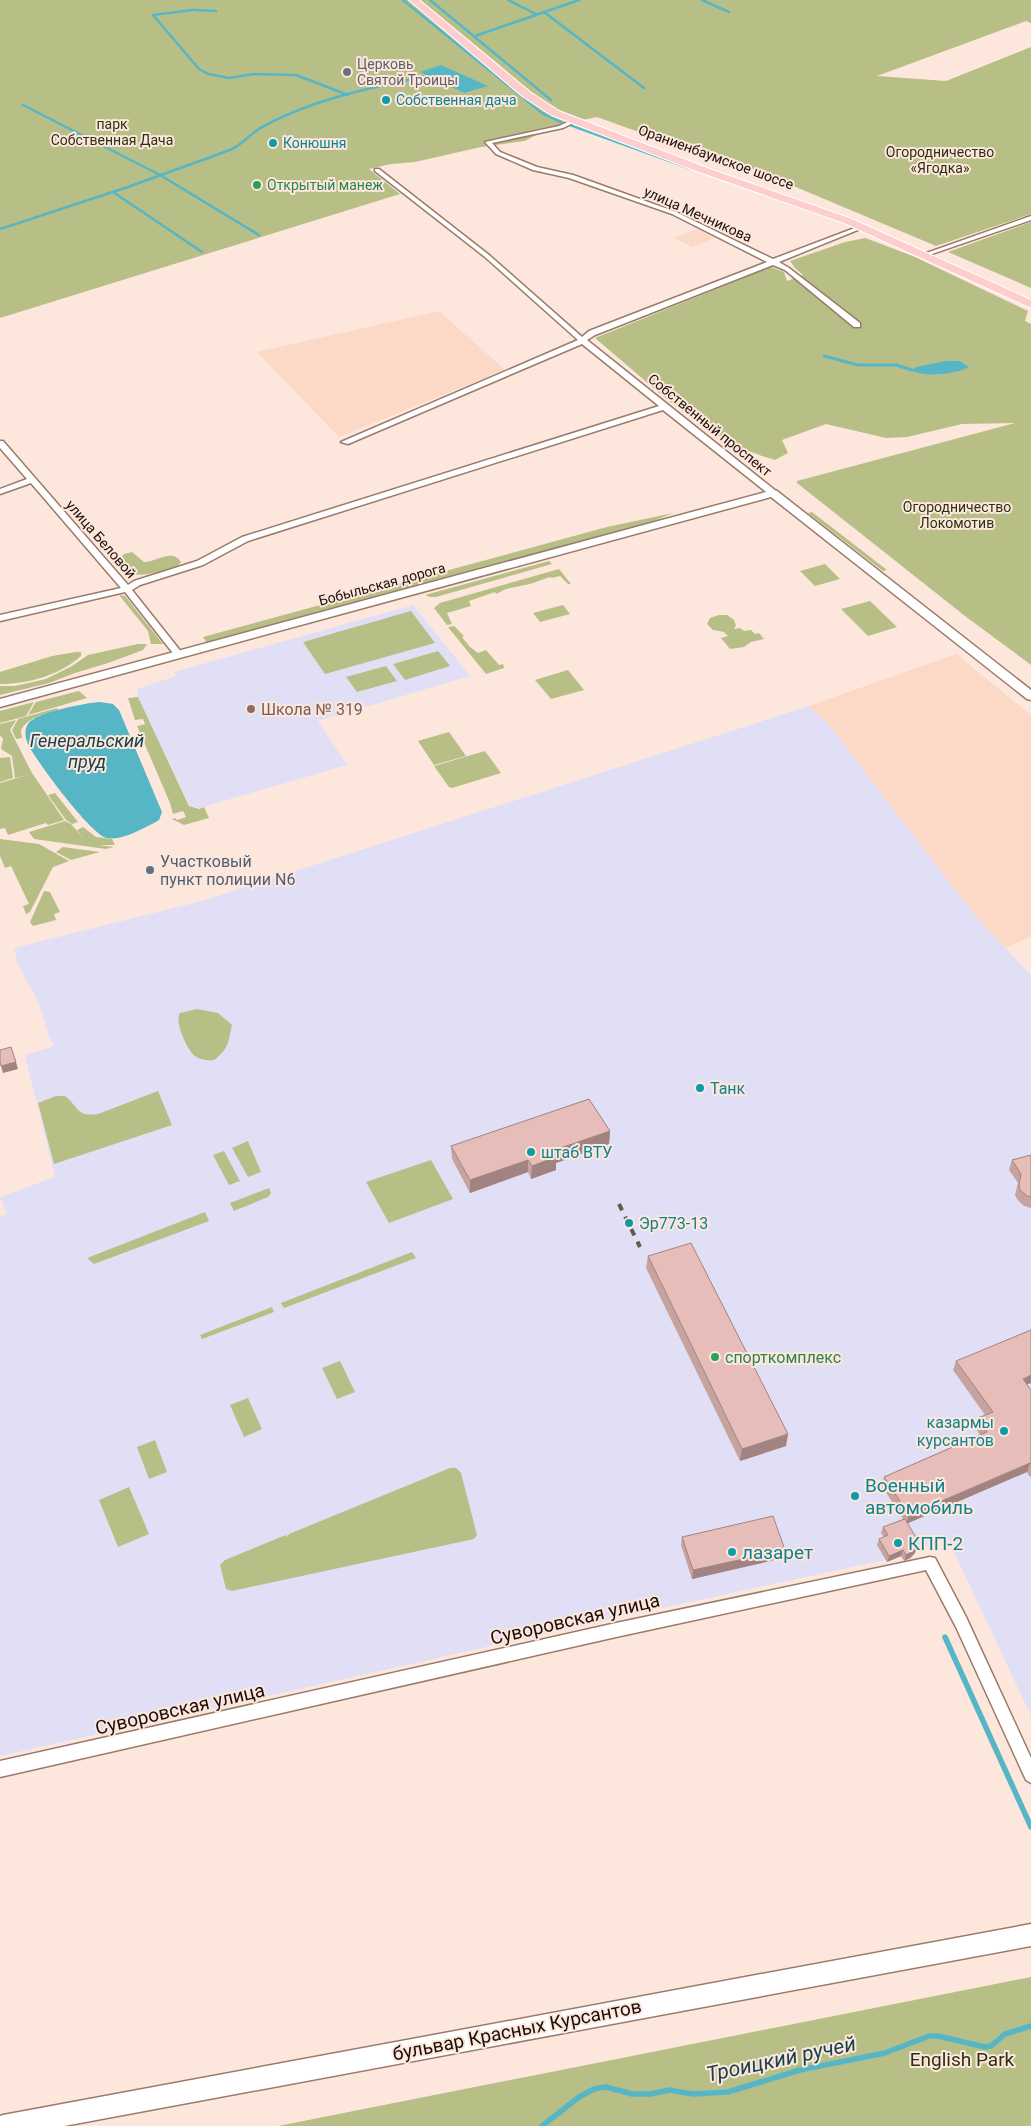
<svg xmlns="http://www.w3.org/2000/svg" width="1031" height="2126" viewBox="0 0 1031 2126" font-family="Roboto,sans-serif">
  <rect width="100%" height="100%" fill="#fde7dc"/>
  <!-- built -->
  <g fill="#fcd8c7">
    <polygon points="697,229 715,238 692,247 674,238"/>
    <polygon points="439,311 505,370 339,437 257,352"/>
    <polygon points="956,654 1031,715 1031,936 1006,948 976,917 828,724 809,706"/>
  </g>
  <!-- education -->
  <g fill="#e1dff5">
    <polygon points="413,605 470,676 318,721 347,765 199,808 190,806 138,697 137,689 176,676 174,672"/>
    <polygon points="809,706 828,724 976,917 1031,975 1031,1716 947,1537 915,1551 912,1558 904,1561 901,1556 887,1562 885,1560 630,1615 0,1756 0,1217 7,1214 0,1197 55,1177 25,1055 55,1046 50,1039 38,1001 18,965 14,948 202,901"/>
  </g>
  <!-- green -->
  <g fill="#b7bf87">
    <polygon points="0,0 1031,0 1031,23 1026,21 877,76 946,81 1031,47 1031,214 936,246 694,144 683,148 597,117 534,130 538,134 525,141 481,147 415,162 391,164 369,169 400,194 0,318"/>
    <polygon points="1031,222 1031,288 948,252"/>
    <path d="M865,238l48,18 115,55 -3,10 6,3v341l-66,-49 -168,-133v-2l218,-58 -53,1 -55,13 -21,1 -60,-14 -44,16 6,13 -13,7c-68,-18 -127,-78 -180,-122l176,-71 13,5 3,9 16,-6 -8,-7 -5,-7 55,-19z"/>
    <polygon points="812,512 887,570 883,571 808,513"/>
    <polygon points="673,513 654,521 207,643 203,637 607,527"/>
    <path d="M132,552l12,10c13,0 28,-14 37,0l-3,4c-20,5 -49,20 -60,-6l6,-6z"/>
    <polygon points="549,561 552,564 436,597 430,597 425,595"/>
    <polygon points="825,564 840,579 815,586 800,571"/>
    <polygon points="559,569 571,584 568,584 560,576 552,578 550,577 530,584 506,589 496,594 495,592 469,601 471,606 447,613 452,624 447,625 434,608 440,603"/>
    <polygon points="119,595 125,596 163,644 151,644 148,631"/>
    <polygon points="870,601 897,627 868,636 841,609"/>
    <polygon points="563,605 570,614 540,622 533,613"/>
    <polygon points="411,611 435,643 325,674 303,642"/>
    <polygon points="719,615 727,615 734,620 736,625 734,629 740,628 744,631 751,630 755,634 759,633 764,639 751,642 744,647 730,649 721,638 728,636 724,632 713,630 707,624 710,618"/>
    <polygon points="454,626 464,636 462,637 470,647 478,653 486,650 499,665 503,664 504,668 486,674 448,627"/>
    <polygon points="138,644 147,644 143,650 108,663 75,673 49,683 0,695 0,686 15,686 46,679 72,666 88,655"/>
    <polygon points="438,651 450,666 405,680 393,664"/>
    <path d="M76,652h5v4c-22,19 -52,28 -81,28v-12l52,-16z"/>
    <polygon points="386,666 397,681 357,692 346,677"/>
    <polygon points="568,670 584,690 551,699 535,680"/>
    <polygon points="79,691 87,698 28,715 36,702"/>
    <polygon points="138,697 189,806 199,809 204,807 209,818 184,825 172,819 175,818 177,820 186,817 183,811 173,814 170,803 137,726 145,724 143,719 135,720 128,698"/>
    <polygon points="34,702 26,716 0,723 0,711"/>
    <path d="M57,708l1,2c-13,4 -30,7 -37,20l1,8 -6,1 -4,-9 6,-11z"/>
    <polygon points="16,720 10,730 32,773 64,820 48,825 46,823 8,835 5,828 0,829 0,783 27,775 15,778 12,756 1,749 3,739 0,735 0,724"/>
    <polygon points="449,732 466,756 434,765 418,741"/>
    <polygon points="485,751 501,773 452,788 449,787 434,766"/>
    <polygon points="10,757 13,778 0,782 0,758"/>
    <polygon points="55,793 78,822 72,824 66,820 48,795"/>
    <polygon points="65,821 71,824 84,839 77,830 83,827 96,837 112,839 115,845 98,845 114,847 106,849 34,839 29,832"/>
    <polygon points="0,839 39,844 69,861 53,867 30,912 26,914 23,906 29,904 11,866 5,868 0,856"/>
    <polygon points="63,847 100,852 71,860 56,852"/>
    <polygon points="44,891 50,892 60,912 54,914 56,920 33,926 30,922"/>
    <path d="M197,1009l21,4 14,12c-4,17 -3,24 -18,35 -6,1 -14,0 -19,-4 -8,-6 -21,-35 -15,-43z"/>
    <path d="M158,1091l14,34 -118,39 -16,-61 18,-7h9c14,11 11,21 33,18z"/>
    <polygon points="248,1141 261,1172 248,1177 232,1148"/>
    <polygon points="224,1151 240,1181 229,1185 213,1155"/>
    <polygon points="431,1160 453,1199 389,1223 366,1182"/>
    <polygon points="269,1188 271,1193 268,1197 234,1211 230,1203"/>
    <polygon points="205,1212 209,1221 94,1264 87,1258"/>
    <polygon points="412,1252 416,1258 284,1308 281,1303"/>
    <polygon points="272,1307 274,1312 202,1339 200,1335"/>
    <polygon points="340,1361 355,1392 337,1399 322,1368"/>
    <polygon points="248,1398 262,1429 244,1437 230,1405"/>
    <polygon points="155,1440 167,1472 149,1479 137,1447"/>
    <polygon points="450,1468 456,1468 461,1473 477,1535 474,1539 232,1591 226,1589 220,1565 225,1560 286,1535 287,1537 289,1534"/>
    <polygon points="129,1487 149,1534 118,1547 99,1500"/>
    <polygon points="1031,1977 1031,2126 278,2126"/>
  </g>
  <!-- water -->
  <g fill="#57b6c6">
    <polygon points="441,65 488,86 464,93 420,72"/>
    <path d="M946,361h14l9,6c-12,7 -47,11 -57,3l4,-3z"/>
    <path d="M100,702l13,2 6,6 43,102 -3,8 -5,3c-13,6 -32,18 -47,15 -15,-2 -70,-76 -78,-92 -4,-7 -5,-16 -1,-22 7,-12 58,-21 72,-22z"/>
  </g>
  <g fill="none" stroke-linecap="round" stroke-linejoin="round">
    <!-- stream-far2 -->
    <g stroke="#57b6c6" stroke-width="2.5">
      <polyline points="403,0 542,113 561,122"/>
      <polyline points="430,0 551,100"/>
      <polyline points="508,0 536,14"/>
      <polyline points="702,0 729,12"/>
      <polyline points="194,10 216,11"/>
      <polyline points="544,12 644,88"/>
      <polyline points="153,15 199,69 208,74 229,78 254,74 296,75 348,95"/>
      <polyline points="153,15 192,10"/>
      <polyline points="475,36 579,0"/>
      <polyline points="23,105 160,175 259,235"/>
      <polyline points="570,125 689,168"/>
      <polyline points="113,192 202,252"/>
      <path d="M0,229l128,-42 102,-37c14,-6 21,-18 34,-24 50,-27 109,-39 164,-50"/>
    </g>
    <!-- stream-far1 -->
    <polyline stroke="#57b6c6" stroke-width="3" points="824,356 858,365 896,365 912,370"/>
    <!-- stream -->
    <g stroke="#57b6c6" stroke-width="5.5">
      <polyline points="945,1637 1031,1827"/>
      <polyline points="542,2126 579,2097 594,2089 606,2087 632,2094 651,2094 669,2090 693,2094 728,2092 800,2070 885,2053 929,2036 938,2036 985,2047 991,2046 1005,2034 1031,2026"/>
    </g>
    <defs>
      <g id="minor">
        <polygon points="572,120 577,121 563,128 492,143 500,152 537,167 573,175 676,212 773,259 860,226 865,227 779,262 789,268 860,323 860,327 854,327 785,270 773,265 595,335 587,340 776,491 776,495 770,495 663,410 248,541 203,565 140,585 132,590 182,653 182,657 176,657 125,592 0,621 0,615 121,588 31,483 0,494 0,489 27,479 0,448 0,441 3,441 128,585 134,581 197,561 242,537 659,406 582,344 348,444 341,442 578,340 485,257 375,171 375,169 379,169 489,255 582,337 589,331 767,262 672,214 569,178 533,170 496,154 485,142 559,126"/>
        <polygon points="1031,216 1031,220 926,256 921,255"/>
        <polygon points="930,1557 935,1558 966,1617 1031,1758 1031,1783 1026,1780 956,1627 926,1570 616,1637 0,1777 0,1761 616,1623"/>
      </g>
      <g id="tertiary">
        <polygon points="773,490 777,491 1031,690 1031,700 1027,699 771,497 0,707 0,699"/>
        <polygon points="1031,1924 1031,1946 64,2126 0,2126 0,2116 3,2115"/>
      </g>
      <polygon id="primary" points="409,0 419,0 530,92 559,111 707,168 852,219 1031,300 1031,308 844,223 699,172 551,115 522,96"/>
    </defs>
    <!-- minor casing -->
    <use href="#minor" stroke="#9b7a6a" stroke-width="3"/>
    <!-- tertiary casing -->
    <use href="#tertiary" stroke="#9b7a6a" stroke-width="3"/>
    <!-- primary casing -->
    <use href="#primary" stroke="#fff" stroke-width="2"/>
    <!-- minor -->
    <use href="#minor" fill="#fff" fill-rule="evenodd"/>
    <!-- tertiary -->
    <use href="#tertiary" fill="#fff" fill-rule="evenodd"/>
    <!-- primary -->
    <use href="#primary" fill="#fecece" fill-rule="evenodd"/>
    <!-- rail -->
    <polyline stroke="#675850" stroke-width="4" stroke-dasharray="7 7" stroke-linecap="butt" points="619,1204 640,1247"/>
  </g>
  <!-- wall -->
  <g fill="#c6a39e">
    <polygon points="610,1131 609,1144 556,1163 556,1170 531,1179 528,1172 470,1193 452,1159 451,1146"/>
    <polygon points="1031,1155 1031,1208 1024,1206 1017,1199 1015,1195 1018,1183 1009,1170 1012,1160"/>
    <polygon points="648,1256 788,1434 786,1446 740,1461 646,1268"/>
    <polygon points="956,1361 1027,1385 1031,1390 1031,1476 1030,1477 1027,1472 908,1523 915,1553 910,1558 904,1561 901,1556 887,1562 877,1545 879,1539 884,1537 881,1533 883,1527 903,1519 882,1486 884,1477 980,1435 975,1427 978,1418 985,1415 953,1370"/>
    <polygon points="682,1537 783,1558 692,1579 681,1545"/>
  </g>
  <!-- shaded-wall -->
  <g fill="#a18481">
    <polygon points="16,1062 18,1069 3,1073 1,1066"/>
    <polygon points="610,1131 609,1144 556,1163 556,1170 531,1179 532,1166 552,1151"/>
    <polygon points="528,1160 528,1172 470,1193 470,1180"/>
    <polygon points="1031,1375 1031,1383 1019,1388 1023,1379"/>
    <polygon points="788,1434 786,1446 740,1461 742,1449"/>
    <polygon points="1030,1463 1027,1472 906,1524 909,1515"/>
    <polygon points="917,1547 915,1553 910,1558 904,1561 906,1555"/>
    <polygon points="785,1550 783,1558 692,1579 693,1570"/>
    <polygon points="903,1550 901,1556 887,1562 889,1556"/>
  </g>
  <!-- building -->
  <g fill="#e6bdb8" stroke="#a18481">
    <polygon points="11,1047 16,1062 1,1066 0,1062 0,1050"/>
    <polygon points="589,1099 610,1131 552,1151 556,1157 532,1166 528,1160 470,1180 451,1146"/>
    <polygon points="1031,1155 1031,1197 1027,1196 1020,1190 1019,1185 1021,1174 1012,1160"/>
    <polygon points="691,1243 788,1434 742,1449 648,1256"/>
    <polygon points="1031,1330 1031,1375 1023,1379 1031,1390 1031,1464 1030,1463 909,1515 884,1477 987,1432 978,1418 993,1412 956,1361"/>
    <polygon points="773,1516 785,1550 693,1570 682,1537"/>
    <polygon points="905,1519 917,1539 917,1547 912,1552 906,1555 903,1550 889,1556 879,1539 888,1535 883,1527"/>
  </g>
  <!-- markers -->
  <circle fill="#6b7280" stroke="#fde7dc" stroke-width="2" cx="347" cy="72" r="5"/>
  <g fill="#0f9aa8" stroke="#fde7dc" stroke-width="2">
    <circle cx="386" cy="100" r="5"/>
    <circle cx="273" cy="143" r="5"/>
    <circle cx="700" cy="1088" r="5"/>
    <circle cx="531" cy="1152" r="5"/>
    <circle cx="629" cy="1223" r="5"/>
    <circle cx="1004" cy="1431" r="5"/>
    <circle cx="855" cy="1496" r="5"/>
    <circle cx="898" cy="1543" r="5"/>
    <circle cx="732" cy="1552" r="5"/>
  </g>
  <g fill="#2e9e5b" stroke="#fde7dc" stroke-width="2">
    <circle cx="257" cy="185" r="5"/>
    <circle cx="715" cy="1357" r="5"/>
  </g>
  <circle fill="#8d6e63" stroke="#fde7dc" stroke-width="2" cx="251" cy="709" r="5"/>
  <circle fill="#5c6f8a" stroke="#fde7dc" stroke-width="2" cx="150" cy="870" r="5"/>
  <g text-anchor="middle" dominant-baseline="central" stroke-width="4" stroke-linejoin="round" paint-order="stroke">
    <!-- far-worship labels -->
    <g font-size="14" fill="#5b616d" stroke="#fde7dc" text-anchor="start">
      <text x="357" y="64">Церковь<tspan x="357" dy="16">Святой Троицы</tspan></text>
    </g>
    <!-- far-culture labels -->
    <g font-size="14" fill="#0d838f" stroke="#fde7dc" text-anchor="start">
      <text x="396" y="100">Собственная дача</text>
      <text x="283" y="143">Конюшня</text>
    </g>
    <!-- far-park labels -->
    <g font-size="14" fill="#2d3112" stroke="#fde7dc">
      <text x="112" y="124">парк<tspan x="112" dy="16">Собственная Дача</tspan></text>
      <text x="940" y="152">Огородничество<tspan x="940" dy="16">«Ягодка»</tspan></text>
      <text x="957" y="507">Огородничество<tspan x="957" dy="16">Локомотив</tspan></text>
    </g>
    <!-- far-street labels -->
    <g font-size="14" fill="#1b0f09" stroke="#fde7dc">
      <text transform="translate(716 157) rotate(20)">Ораниенбаумское шоссе</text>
      <text transform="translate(698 214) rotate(24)">улица Мечникова</text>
      <text transform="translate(710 425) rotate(39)">Собственный проспект</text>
      <text transform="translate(101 539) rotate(49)">улица Беловой</text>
      <text transform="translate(382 584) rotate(-15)">Бобыльская дорога</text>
    </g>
    <!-- far-leisure labels -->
    <g font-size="14" fill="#27864d" stroke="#fde7dc" text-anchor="start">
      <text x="267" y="185">Открытый манеж</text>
    </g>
    <!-- education labels -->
    <g font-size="16" fill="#785e54" stroke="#fde7dc" text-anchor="start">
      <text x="261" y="709">Школа № 319</text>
    </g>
    <!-- service labels -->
    <g font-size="16" fill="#4e5e75" stroke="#fde7dc" text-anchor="start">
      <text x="160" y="861">Участковый<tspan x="160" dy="18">пункт полиции N6</tspan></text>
    </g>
    <!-- culture labels -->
    <g font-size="16" fill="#0d838f" stroke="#fde7dc" text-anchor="start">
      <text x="710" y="1088">Танк</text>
      <text x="541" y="1152">штаб ВТУ</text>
      <text x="639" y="1223">Эр773-13</text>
      <text x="994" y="1422" text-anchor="end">казармы<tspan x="994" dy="18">курсантов</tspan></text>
    </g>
    <!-- leisure labels -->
    <g font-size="16" fill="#27864d" stroke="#fde7dc" text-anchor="start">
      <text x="725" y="1357">спорткомплекс</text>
    </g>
    <!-- water labels -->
    <g font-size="18" font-style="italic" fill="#164249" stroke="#fde7dc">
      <text x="87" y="740">Генеральский<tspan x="87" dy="21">пруд</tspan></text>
    </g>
    <!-- near-culture labels -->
    <g font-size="19" fill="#0d838f" stroke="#fde7dc" text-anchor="start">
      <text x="865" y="1485">Военный<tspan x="865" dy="22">автомобиль</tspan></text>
      <text x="908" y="1543">КПП-2</text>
      <text x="742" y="1552">лазарет</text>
    </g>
    <!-- near-street labels -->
    <g font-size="19" fill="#1b0f09" stroke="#fde7dc">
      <text transform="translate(575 1619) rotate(-13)">Суворовская улица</text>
      <text transform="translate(180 1709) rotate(-13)">Суворовская улица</text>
      <text transform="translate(517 2030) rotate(-11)">бульвар Красных Курсантов</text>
    </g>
    <!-- near-park labels -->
    <g font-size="19" fill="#2d3112" stroke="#fde7dc">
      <text x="962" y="2059">English Park</text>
    </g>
    <!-- near-water labels -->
    <g font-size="21" font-style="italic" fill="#164249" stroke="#fde7dc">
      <text transform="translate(781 2059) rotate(-12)">Троицкий ручей</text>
    </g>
  </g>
</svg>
